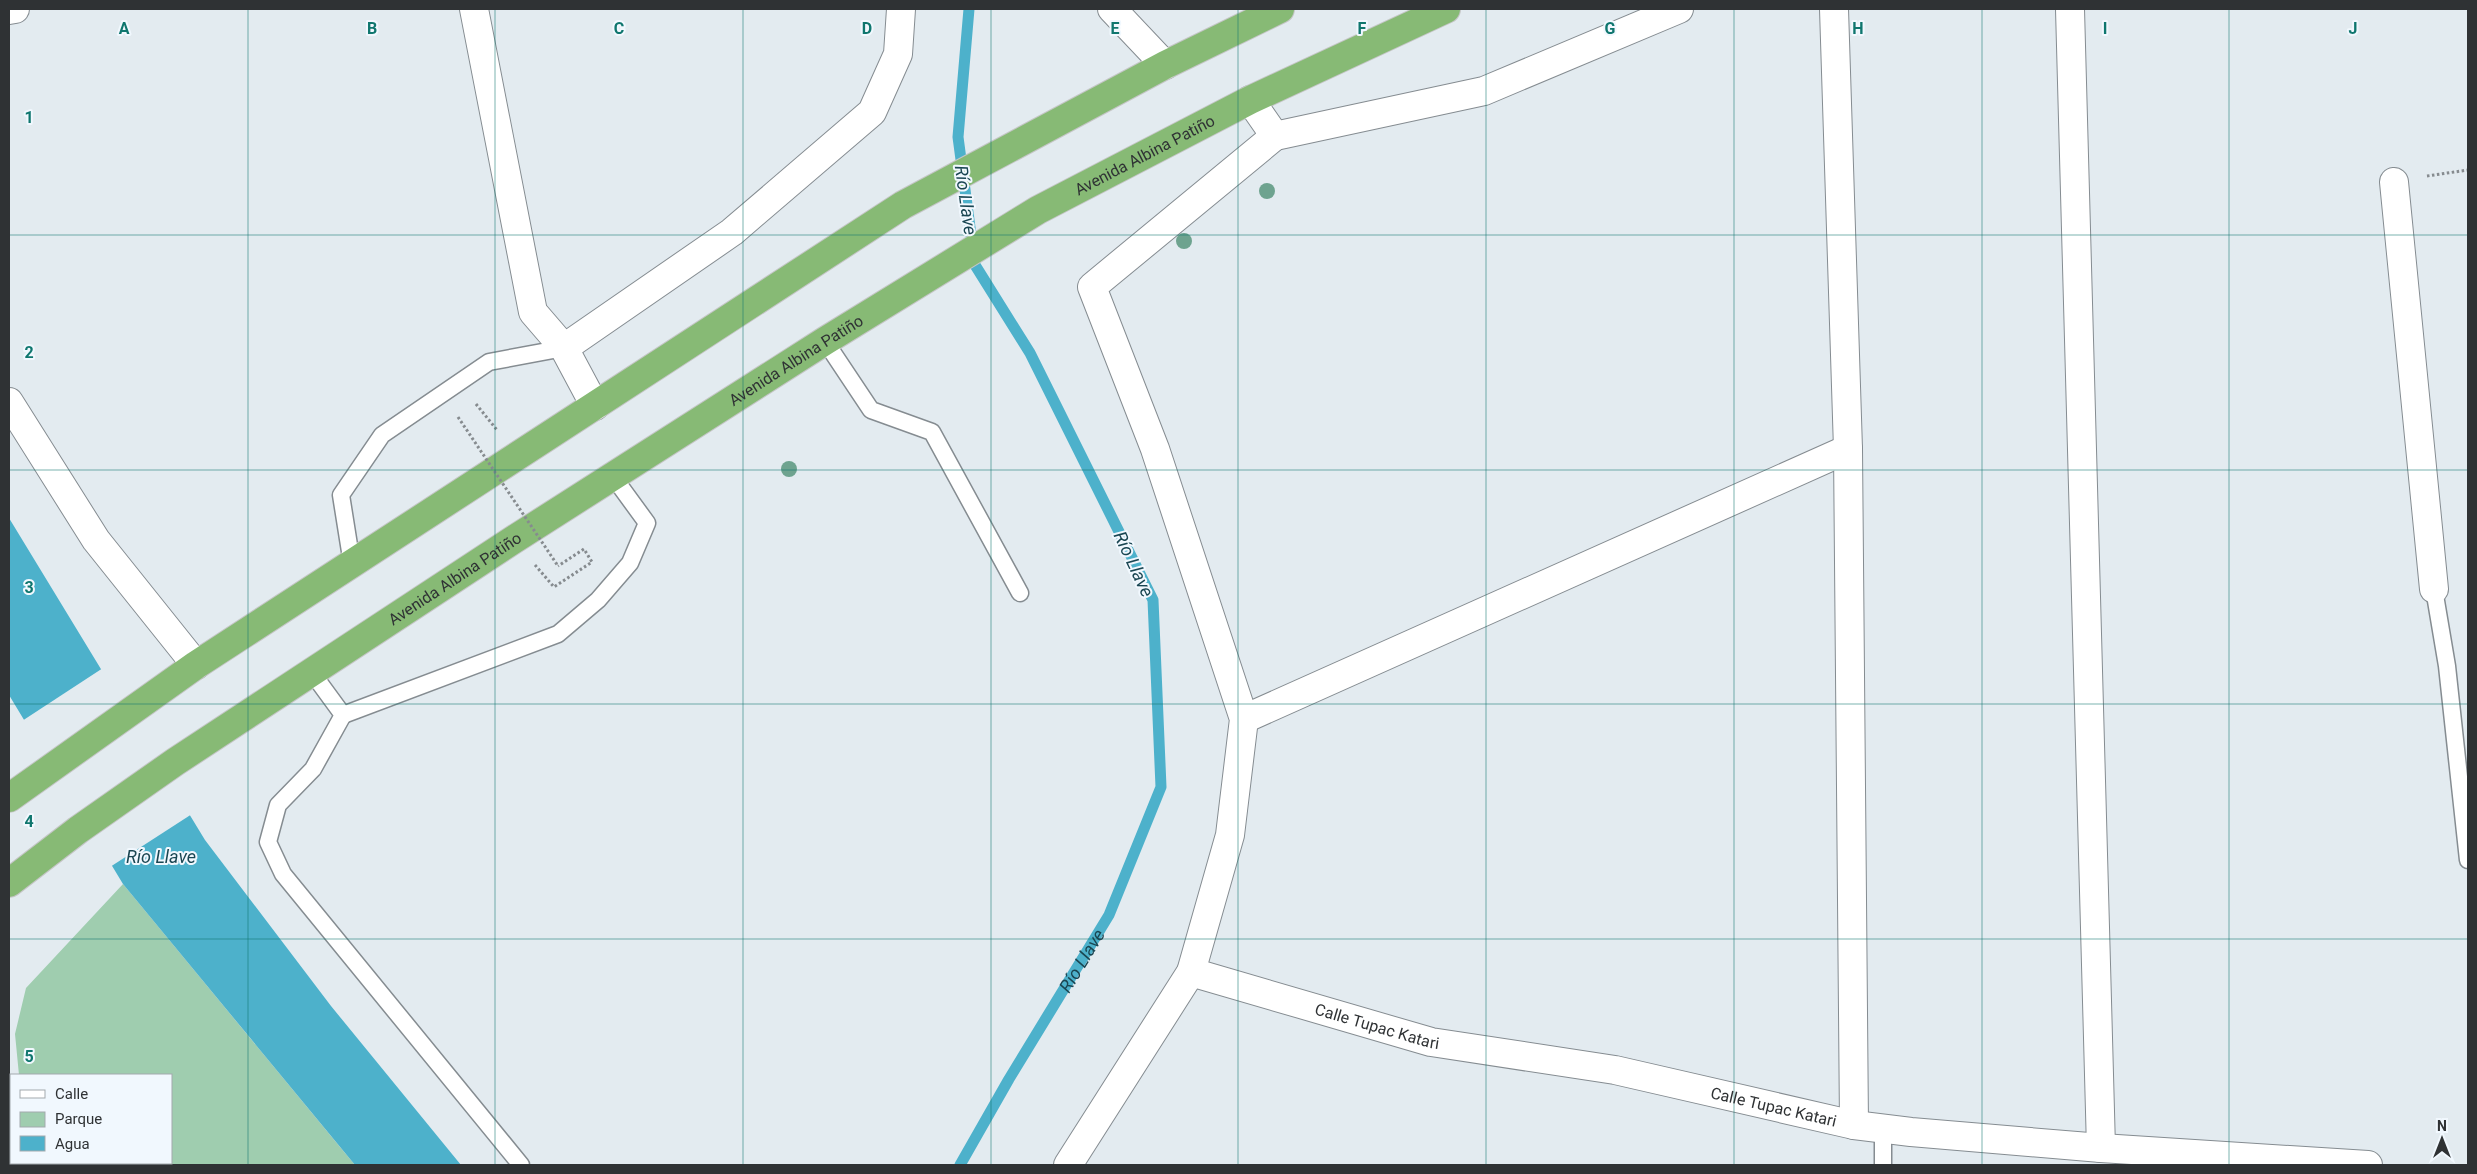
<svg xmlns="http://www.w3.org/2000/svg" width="2477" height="1174" viewBox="0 0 2477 1174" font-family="Roboto,sans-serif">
  <rect width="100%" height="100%" fill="#e3ebf0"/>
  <!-- green -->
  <polygon fill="#9fcdaf" points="123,884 340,1147 355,1165 88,1165 86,1163 171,1163 171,1075 19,1075 15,1034 26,988"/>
  <!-- water -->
  <polygon fill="#4db1cb" points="9,518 205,840 331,1006 461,1165 355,1165 123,884 9,695"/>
  <!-- pier -->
  <polygon fill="#e3ebf0" points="103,668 192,814 110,867 22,721"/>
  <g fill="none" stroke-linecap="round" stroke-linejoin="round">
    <!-- stream -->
    <path stroke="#4db1cb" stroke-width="11" id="s1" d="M960,1165l49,-86 100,-164 52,-128 -8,-187 -123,-247 -55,-88 -17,-128 11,-128"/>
    <defs>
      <g id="lane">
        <polyline points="825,341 871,410 932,432 1020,593"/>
        <polyline points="352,564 341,495 382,435 489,362 564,348"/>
        <polyline points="2434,589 2447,666 2468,860"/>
        <polyline points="313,674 343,715 313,769 278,805 268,842 283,874 521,1165"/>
        <polyline points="343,715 558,634 598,600 630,563 647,523 612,475"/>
        <polyline points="1883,1128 1883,1165"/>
      </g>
      <g id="street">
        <polyline points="474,9 533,312 564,348 595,406"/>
        <polyline points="1112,9 1165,65"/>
        <polyline points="1834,9 1848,449 1854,1125"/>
        <polyline points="2070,9 2101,1148"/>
        <polyline points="9,10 15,9"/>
        <polyline points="1275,136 1484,91 1679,9"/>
        <polyline points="2394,182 2434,589"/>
        <polyline points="564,348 732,232 872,112 898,54 901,9"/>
        <polyline points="9,402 96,540 196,665"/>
        <polyline points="1244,719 1848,449"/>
        <path id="s2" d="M1191,972l240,70 184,28 239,55 57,7 190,16 267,17"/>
        <polyline points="9,1106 11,1109"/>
        <polyline points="55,1163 57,1165"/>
        <polyline points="1068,1165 1191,972 1230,835 1244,719 1155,449 1092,287 1275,136 1250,100"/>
      </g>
      <g id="highway">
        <polyline points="9,798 196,665 903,205 1165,65 1280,9"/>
        <path id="s3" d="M9,883l69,-53 97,-68 338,-222 312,-199 213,-131 212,-110 196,-91"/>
      </g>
    </defs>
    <!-- lane casing -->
    <use href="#lane" stroke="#858c91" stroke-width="19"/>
    <!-- street casing -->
    <use href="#street" stroke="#858c91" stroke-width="30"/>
    <!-- highway casing -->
    <use href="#highway" stroke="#c5c6c6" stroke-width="30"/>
    <!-- path -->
    <g stroke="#868b8f" stroke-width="3" stroke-dasharray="2.5 2.5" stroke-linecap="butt">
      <polyline points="2427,176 2468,170"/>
      <polyline points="476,404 497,430"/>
      <polyline points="535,565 554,587 592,562 584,549 558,566"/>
    </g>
    <!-- lane -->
    <use href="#lane" stroke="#fff" stroke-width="16"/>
    <!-- street -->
    <use href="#street" stroke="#fff" stroke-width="28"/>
    <!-- highway -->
    <use href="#highway" stroke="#87ba75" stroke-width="28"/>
    <!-- path-bridge -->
    <polyline stroke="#868b8f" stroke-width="3" stroke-dasharray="2.5 2.5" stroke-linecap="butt" points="458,417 558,566"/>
  </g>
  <!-- trees -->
  <g fill="#6ea38f">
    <circle cx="1267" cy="191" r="8"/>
    <circle cx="1184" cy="241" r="8"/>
    <circle cx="789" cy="469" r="8"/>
  </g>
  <!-- grid -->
  <path fill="none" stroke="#0f766e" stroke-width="1" stroke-opacity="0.55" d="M248,9v1156M495,9v1156M743,9v1156M991,9v1156M1238,9v1156M1486,9v1156M1734,9v1156M1982,9v1156M2229,9v1156M9,235h2459M9,470h2459M9,704h2459M9,939h2459"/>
  <g text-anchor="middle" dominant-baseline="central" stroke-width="4" stroke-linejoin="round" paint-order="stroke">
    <!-- street labels -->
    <g font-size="16" fill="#2f3234" stroke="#f1f8fe">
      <text stroke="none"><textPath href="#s3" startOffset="1350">Avenida Albina Patiño</textPath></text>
      <text stroke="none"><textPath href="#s3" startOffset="945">Avenida Albina Patiño</textPath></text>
      <text stroke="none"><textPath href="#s3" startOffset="540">Avenida Albina Patiño</textPath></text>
      <text stroke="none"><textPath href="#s2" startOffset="194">Calle Tupac Katari</textPath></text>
      <text stroke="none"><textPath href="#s2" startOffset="599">Calle Tupac Katari</textPath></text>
    </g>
    <!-- water labels -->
    <g font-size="18" font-style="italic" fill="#1a4652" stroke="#f1f8fe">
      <text transform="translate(966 200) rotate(82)">Río Llave</text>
      <text transform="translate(1134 564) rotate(65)">Río Llave</text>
      <text x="161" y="856">Río Llave</text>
      <text stroke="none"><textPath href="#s1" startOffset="238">Río Llave</textPath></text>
    </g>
  </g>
  <g font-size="16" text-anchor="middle" font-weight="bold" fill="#0f766e" stroke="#f1f8fe" stroke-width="4" stroke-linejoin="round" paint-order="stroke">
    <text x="124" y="34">A</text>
    <text x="372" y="34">B</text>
    <text x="619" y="34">C</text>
    <text x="867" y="34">D</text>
    <text x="1115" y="34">E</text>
    <text x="1362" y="34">F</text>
    <text x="1610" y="34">G</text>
    <text x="1858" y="34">H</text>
    <text x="2105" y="34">I</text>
    <text x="2353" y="34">J</text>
    <text x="29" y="123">1</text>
    <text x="29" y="358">2</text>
    <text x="29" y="593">3</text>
    <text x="29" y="827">4</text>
    <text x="29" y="1062">5</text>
  </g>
  <!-- border -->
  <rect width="2477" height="1174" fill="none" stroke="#2f3234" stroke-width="20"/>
  <!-- legend -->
  <rect x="10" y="1074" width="162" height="90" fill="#f1f8fe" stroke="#a3a9ad"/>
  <rect x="20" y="1090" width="25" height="8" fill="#ffffff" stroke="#a3a9ad"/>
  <text x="55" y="1099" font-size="15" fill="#2f3234">Calle</text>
  <rect x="20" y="1112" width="25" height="15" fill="#9fcdaf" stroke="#a3a9ad"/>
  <text x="55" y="1124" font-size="15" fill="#2f3234">Parque</text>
  <rect x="20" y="1136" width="25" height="15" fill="#4db1cb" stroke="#a3a9ad"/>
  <text x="55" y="1149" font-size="15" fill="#2f3234">Agua</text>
  <!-- north arrow -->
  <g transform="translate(2442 1139)" stroke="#f1f8fe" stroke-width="4" paint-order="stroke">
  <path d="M0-4L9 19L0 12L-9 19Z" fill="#2f3234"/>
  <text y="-8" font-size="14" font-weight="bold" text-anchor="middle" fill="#2f3234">N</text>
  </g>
</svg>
